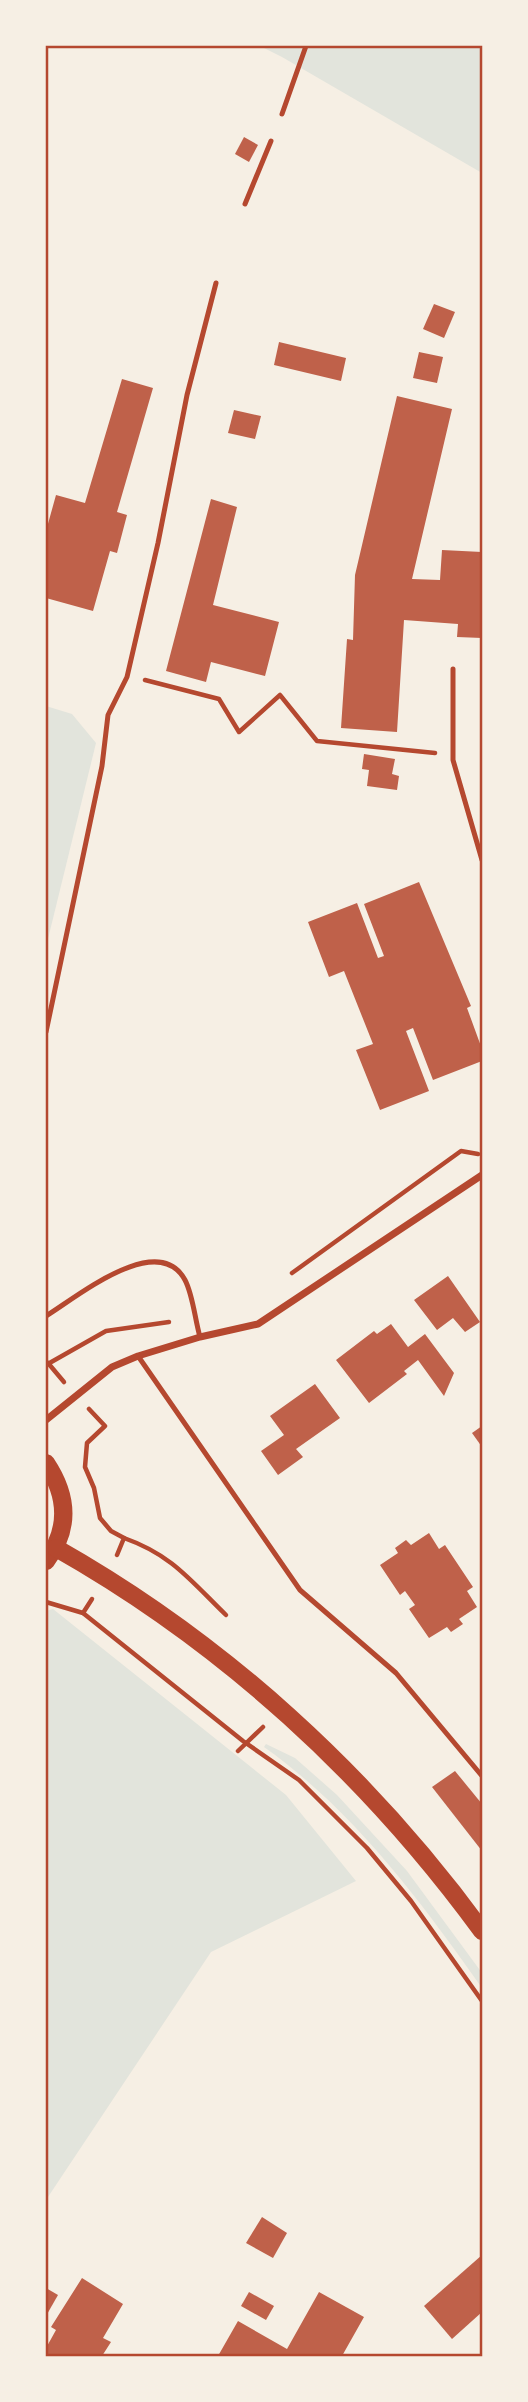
<svg xmlns="http://www.w3.org/2000/svg" width="528" height="2402" viewBox="0 0 528 2402" font-family="'Noto Serif',serif">
  <rect width="100%" height="100%" fill="#f6efe4"/>
  <!-- green -->
  <g fill="#e2e4dc">
    <polygon points="260,46 482,46 482,173 282,57"/>
    <polygon points="46,706 72,714 96,743 46,947"/>
    <polygon points="53,1609 286,1795 356,1881 211,1952 46,2200 46,1611"/>
    <path d="M266,1744l29,14 42,37 70,76 75,102v15c-62,-88 -129,-178 -218,-241z"/>
  </g>
  <!-- building -->
  <g fill="#bf614a">
    <polygon points="244,137 258,145 249,162 235,154"/>
    <polygon points="434,304 455,312 444,338 423,329"/>
    <polygon points="279,342 346,358 341,381 274,365"/>
    <polygon points="419,352 443,357 437,383 413,378"/>
    <polygon points="122,379 153,388 117,512 127,515 117,553 110,551 93,611 46,598 46,531 56,495 85,503"/>
    <polygon points="397,396 452,409 412,579 440,580 442,550 482,552 482,638 457,637 458,624 404,620 397,732 341,728 347,639 353,640 355,575"/>
    <polygon points="234,410 261,416 255,439 228,433"/>
    <polygon points="211,499 237,507 213,605 279,622 265,676 211,662 206,682 166,671"/>
    <polygon points="364,754 395,759 392,774 399,776 397,790 367,786 369,770 362,769"/>
    <polygon points="419,882 471,1006 467,1008 482,1049 482,1061 433,1080 413,1028 406,1031 429,1091 380,1110 356,1050 373,1044 344,971 329,977 308,922 357,903 378,958 384,956 364,904"/>
    <polygon points="448,1276 480,1322 465,1332 453,1318 437,1330 414,1300"/>
    <polygon points="391,1324 408,1347 425,1334 454,1373 444,1396 418,1360 404,1371 407,1374 369,1403 336,1360 374,1331 377,1334"/>
    <polygon points="315,1384 340,1418 296,1449 303,1457 278,1475 261,1451 284,1435 270,1416"/>
    <polygon points="482,1426 482,1447 472,1433"/>
    <polygon points="429,1533 439,1549 445,1545 473,1587 467,1591 477,1607 459,1619 463,1624 451,1632 447,1627 429,1638 409,1609 415,1605 405,1591 400,1595 380,1565 398,1553 395,1548 406,1540 411,1545"/>
    <polygon points="455,1771 482,1804 482,1851 432,1787"/>
    <polygon points="262,2217 287,2233 273,2258 246,2243"/>
    <polygon points="482,2255 482,2312 452,2339 424,2306"/>
    <polygon points="82,2278 123,2304 103,2338 111,2342 102,2356 46,2356 46,2348 56,2330 51,2327"/>
    <polygon points="46,2288 58,2295 46,2316"/>
    <polygon points="249,2292 274,2306 266,2320 241,2306"/>
    <polygon points="319,2292 364,2317 342,2356 218,2356 238,2321 287,2349"/>
  </g>
  <g fill="none" stroke-linecap="round" stroke-linejoin="round">
    <!-- path -->
    <g stroke="#b5482f" stroke-width="4.5">
      <polyline points="145,680 219,699 239,732 280,695 317,741 435,753"/>
      <polyline points="292,1273 461,1151 478,1154"/>
      <polyline points="48,1363 64,1382"/>
      <polyline points="46,1365 106,1331 169,1322"/>
      <polyline points="89,1409 105,1426 87,1443 85,1467 94,1488 100,1518 111,1531 124,1538 117,1555"/>
      <path d="M124,1538c48,17 66,42 102,77"/>
      <polyline points="46,1602 83,1613 243,1741 299,1780 367,1848 411,1901 482,2001"/>
      <polyline points="83,1613 92,1599"/>
      <polyline points="238,1751 263,1727"/>
    </g>
    <!-- service -->
    <g stroke="#b5482f" stroke-width="5">
      <polyline points="282,114 306,46"/>
      <polyline points="245,204 271,141"/>
      <polyline points="453,669 453,760 482,860"/>
      <polyline points="46,1032 102,766 108,715 127,677 158,543 187,395 216,283"/>
      <path d="M46,1316c31,-19 112,-86 139,-36 8,15 10,40 15,57"/>
      <polyline points="138,1356 300,1590 396,1673 482,1776"/>
    </g>
    <!-- minor -->
    <polyline stroke="#b5482f" stroke-width="7" points="46,1420 112,1367 138,1356 200,1337 258,1324 482,1175"/>
    <!-- primary -->
    <g stroke="#b5482f" stroke-width="18">
      <path d="M46,1463c22,33 24,66 0,98"/>
      <path d="M56,1548c168,95 312,227 426,383"/>
    </g>
  </g>
  <!-- border -->
  <rect width="528" height="2402" fill="none" stroke="#f6efe4" stroke-width="94"/>
  <rect x="47" y="47" width="434" height="2308" fill="none" stroke="#b5482f" stroke-width="2.5"/>
</svg>
